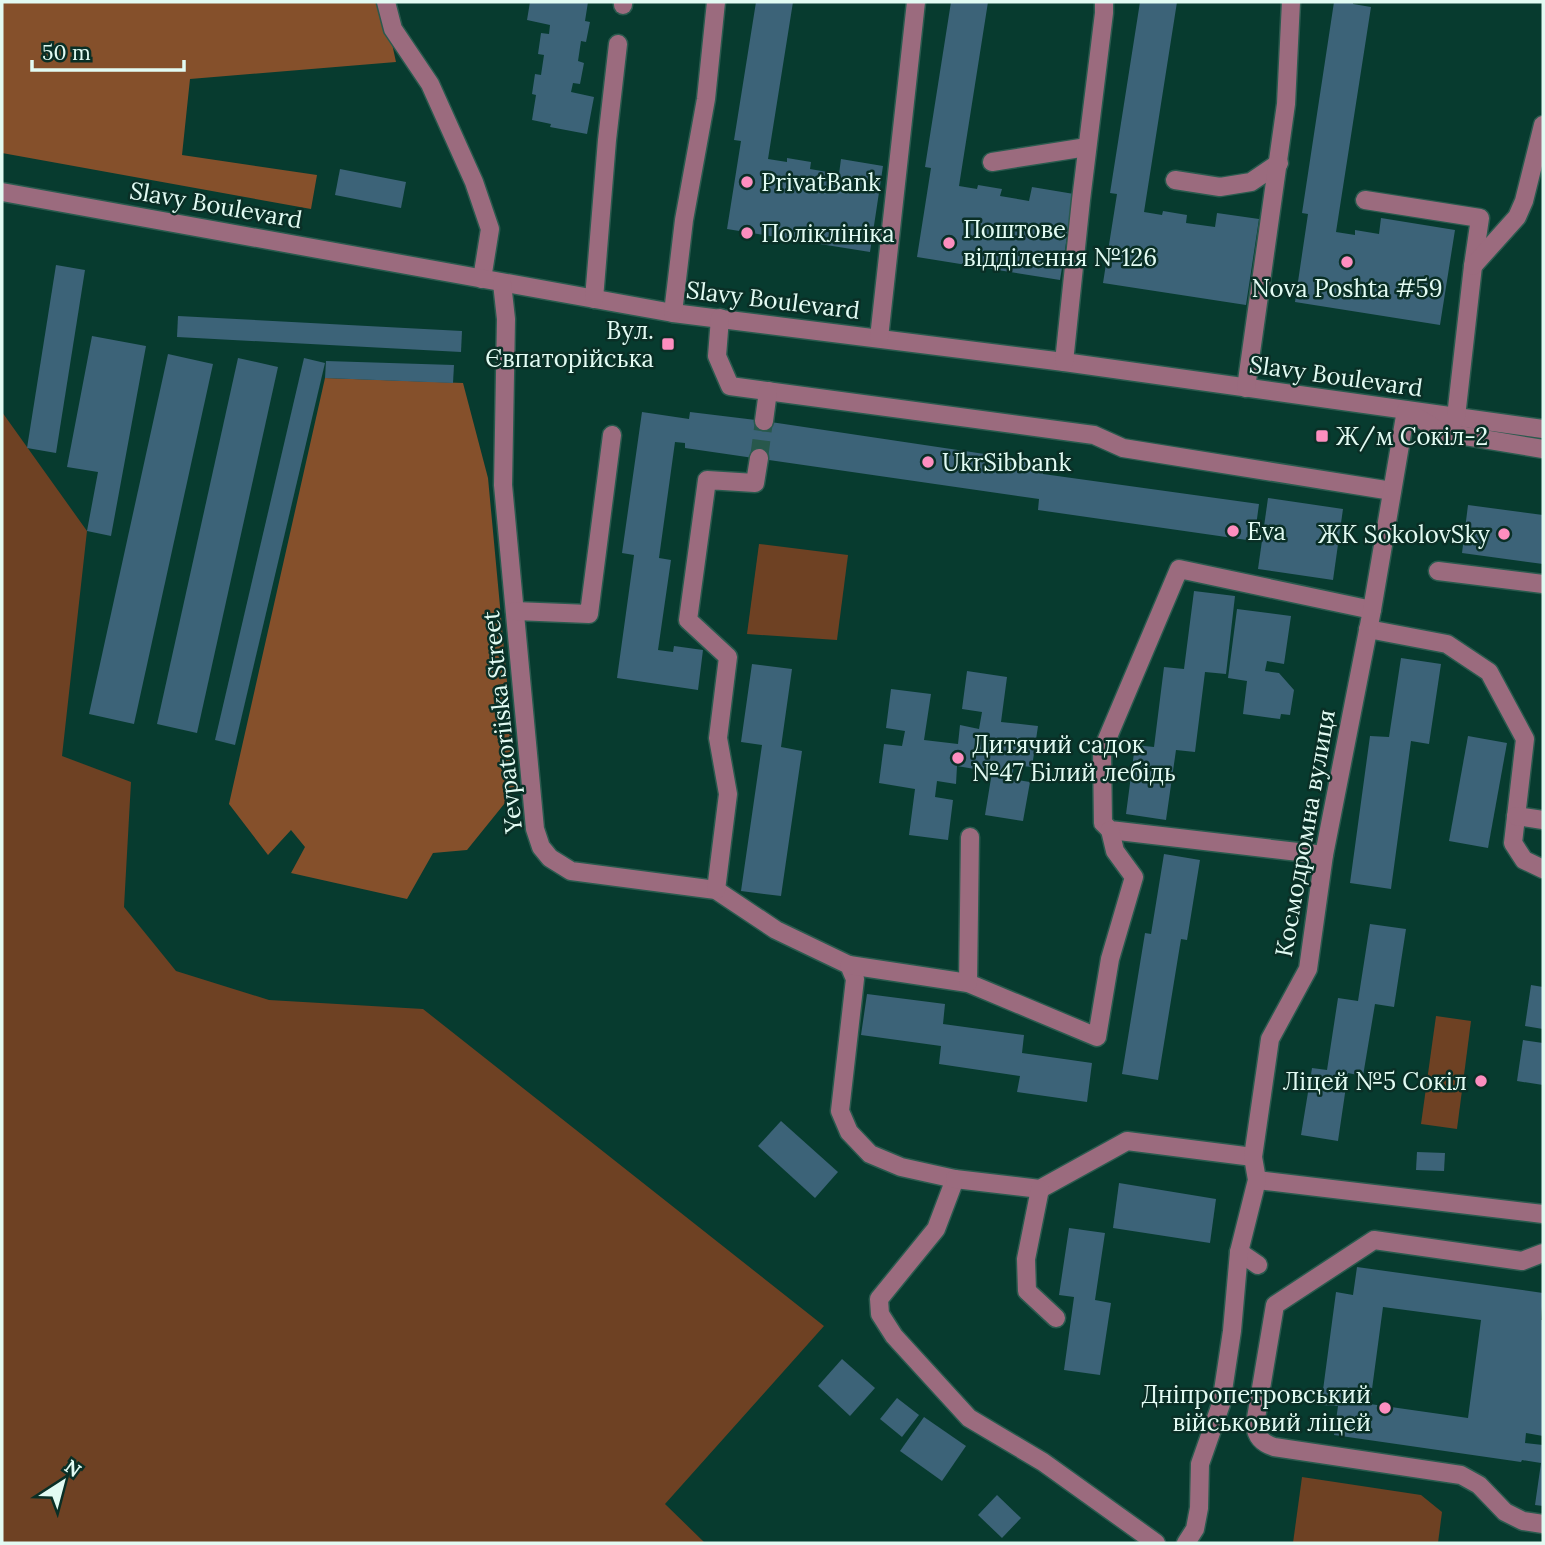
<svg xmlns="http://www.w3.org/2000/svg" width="1545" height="1545" viewBox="0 0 1545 1545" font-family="Lora,serif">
  <rect width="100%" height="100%" fill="#073b2f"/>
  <!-- green -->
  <g fill="#6e4123">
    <polygon points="2,412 87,531 62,756 131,782 124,907 176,971 269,1000 423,1009 824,1326 665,1504 705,1543 2,1543"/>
    <polygon points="759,544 848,555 837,640 747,634"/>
    <polygon points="1436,1016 1471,1021 1457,1129 1421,1124"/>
    <polygon points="1302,1477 1421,1495 1442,1512 1438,1543 1293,1543"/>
  </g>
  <!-- forest -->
  <g fill="#85502b">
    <polygon points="2,2 383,2 396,62 190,79 182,155 317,175 311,209 2,153"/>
    <polygon points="325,378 463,383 488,478 517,788 467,850 433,853 407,899 291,873 305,847 291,830 268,855 229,804"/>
  </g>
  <!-- building -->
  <g fill="#3c6378" fill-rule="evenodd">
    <polygon points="530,2 588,2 585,21 590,22 586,42 581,41 578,61 584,63 580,84 573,83 571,92 594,97 587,134 550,127 551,124 532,120 536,95 532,94 535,74 541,75 544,55 538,54 541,33 549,34 550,25 527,20"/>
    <polygon points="756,2 793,2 768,159 787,162 787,158 811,162 810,169 839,174 841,159 883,166 870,252 727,229 741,141 734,140"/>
    <polygon points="951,2 988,2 959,186 977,189 978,185 1002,189 1000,196 1029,201 1032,187 1074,194 1060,280 917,257 931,168 925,167"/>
    <polygon points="1140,2 1177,2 1144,212 1162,215 1163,211 1187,215 1186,223 1215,227 1217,213 1259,219 1246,305 1103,283 1117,194 1110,193"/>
    <polygon points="1334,2 1353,2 1353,4 1371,7 1336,232 1355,235 1355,230 1379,234 1381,218 1455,230 1440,325 1295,302 1308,214 1302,213"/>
    <polygon points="340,169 406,182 401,208 335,195"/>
    <polygon points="56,265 85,270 56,453 27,448"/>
    <polygon points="178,316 462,331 461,352 177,337"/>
    <polygon points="92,336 146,346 111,536 87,531 98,472 67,467"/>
    <polygon points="168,354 213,364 134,724 89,714"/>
    <polygon points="238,358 278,367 197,733 157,724"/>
    <polygon points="304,358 325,363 235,745 215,740"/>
    <polygon points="326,361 454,365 453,383 325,378"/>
    <polygon points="642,412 689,419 690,412 764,421 1044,463 1043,474 1259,504 1254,541 1038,510 1039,499 685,448 685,443 675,442 659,558 671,560 658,650 673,652 674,646 703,650 698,690 617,678 634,555 622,553"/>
    <polygon points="1268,498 1343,509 1333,580 1258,569"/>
    <polygon points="1468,505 1543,515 1543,564 1462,553"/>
    <polygon points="1194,591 1235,596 1226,674 1205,672 1195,752 1176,750 1166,820 1126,814 1135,745 1154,747 1164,667 1184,669"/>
    <polygon points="1237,609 1291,616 1284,664 1267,661 1265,671 1279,673 1294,690 1290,715 1281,714 1280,719 1243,714 1247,681 1228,678"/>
    <polygon points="1401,658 1441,664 1429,744 1411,741 1391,889 1350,883 1370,736 1389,737"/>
    <polygon points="752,664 792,669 781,747 802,751 781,896 741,891 762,745 741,742"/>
    <polygon points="967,671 1007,677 1001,722 1038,726 1032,767 1014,765 1012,779 1030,782 1023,821 985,815 992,772 957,766 956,784 937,781 935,797 953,800 948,840 909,835 915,789 879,783 884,744 902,746 905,731 886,728 891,689 931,694 924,740 958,744 960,725 979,729 982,712 962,709"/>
    <polygon points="1468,736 1507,743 1488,848 1449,841"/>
    <polygon points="1164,854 1200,860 1187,940 1181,939 1158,1080 1122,1074 1145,933 1151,934"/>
    <polygon points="1370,924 1406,929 1394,1007 1375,1004 1363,1076 1348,1073 1338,1141 1301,1135 1312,1068 1327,1070 1338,998 1358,1001"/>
    <polygon points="1531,985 1543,987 1543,1029 1525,1026"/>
    <polygon points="867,994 945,1004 943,1024 1024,1035 1022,1053 1092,1063 1087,1102 1017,1092 1020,1076 939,1064 941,1046 861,1035"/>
    <polygon points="1523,1040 1543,1043 1543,1085 1517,1081"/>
    <polygon points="781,1121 838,1172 815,1198 758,1146"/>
    <polygon points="1417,1152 1445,1153 1444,1171 1416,1170"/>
    <polygon points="1119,1183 1216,1199 1210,1243 1113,1228"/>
    <polygon points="1069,1228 1105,1233 1095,1300 1111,1303 1100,1375 1064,1370 1074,1297 1059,1295"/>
    <path d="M1357,1267l186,26 -2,27h2v116l-17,-3 -1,10 18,2v61l-8,-1 6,-42 -19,-3 -1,2 -187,-27 4,-29 -17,-1 15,-113 17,3zM1383,1307l98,13 -13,98 -98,-14z"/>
    <polygon points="842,1359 875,1388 850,1416 818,1386"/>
    <polygon points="897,1398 919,1415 902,1437 880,1419"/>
    <polygon points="924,1417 966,1446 942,1481 900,1451"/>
    <polygon points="997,1495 1021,1518 1002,1538 978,1515"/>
  </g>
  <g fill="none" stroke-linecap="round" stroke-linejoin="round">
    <!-- minor-tunnel -->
    <polyline stroke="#28584c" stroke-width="18" stroke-dasharray="18 9" stroke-linecap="butt" points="759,458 764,421"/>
    <defs>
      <g id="minor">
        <polyline points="386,2 393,29 430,84 474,182 490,229 482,279"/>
        <polyline points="623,5 623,2"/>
        <polyline points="992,162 1087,147"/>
        <polyline points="1175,180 1220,187 1251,182 1279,163"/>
        <polyline points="2,192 673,313 1064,362 1543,429"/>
        <polyline points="1365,200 1480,218 1473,266 1456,417"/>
        <polyline points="1473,266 1517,217 1524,201 1543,125"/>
        <polyline points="502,283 506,319 503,485 535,829 541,847 550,858 571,871 716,890 776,930 849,965 855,979 840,1111 849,1132 870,1154 901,1167 955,1179 936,1229 879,1299 880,1314 894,1336 969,1418 1043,1462 1156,1543"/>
        <polyline points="594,299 607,140 618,44"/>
        <polyline points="673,313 684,220 706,99 716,2"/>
        <polyline points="720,318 717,356 730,386 1094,435 1123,448 1392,491"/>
        <polyline points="879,338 916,2"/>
        <polyline points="1064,362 1081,200 1104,13 1104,2"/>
        <polyline points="1246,388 1286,104 1291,2"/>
        <polyline points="764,421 768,391"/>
        <polyline points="1438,571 1543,584"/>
        <polyline points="515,611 589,614 612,435"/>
        <polyline points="1368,629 1447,644 1489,672 1525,739 1513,843 1524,860 1543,869"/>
        <polyline points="1516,816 1543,820"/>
        <polyline points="1324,855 1110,830 1103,823 1102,751 1179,569 1372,610"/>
        <polyline points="716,890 728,794 718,738 728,657 688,620 707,480 755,483 759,458"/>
        <polyline points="849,965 968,983 1097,1037 1110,959 1134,877 1115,851 1110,830"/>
        <polyline points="968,983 970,837"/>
        <polyline points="955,1179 1040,1189 1127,1141 1253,1157"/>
        <polyline points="1257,1180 1543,1214"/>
        <polyline points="1040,1189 1026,1259 1027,1291 1056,1318"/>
        <polyline points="1239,1252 1258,1265"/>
        <path d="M1543,1253l-21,8 -148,-21 -99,65 -20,119c1,13 7,19 19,23l187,28 18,10 26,27 18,9 20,3"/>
        <polyline points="1186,1543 1195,1529 1199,1508 1200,1464 1221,1404 1232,1331 1239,1252 1257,1180 1253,1157 1270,1039 1308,969 1324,855 1372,610 1406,410 1441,432 1543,449"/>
      </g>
    </defs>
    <!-- minor casing -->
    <use href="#minor" stroke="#2a5a4e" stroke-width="21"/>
    <!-- minor -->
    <use href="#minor" stroke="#9b6b7e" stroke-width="18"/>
  </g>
  <!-- markers -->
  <g fill="#fd8ebf" stroke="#0a2f26" stroke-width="2.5">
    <circle cx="747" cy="182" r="7"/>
    <circle cx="747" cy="233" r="7"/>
    <circle cx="949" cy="243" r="7"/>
    <circle cx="1347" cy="262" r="7"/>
    <rect x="661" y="337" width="14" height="14" rx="3.5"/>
    <rect x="1315" y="429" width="14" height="14" rx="3.5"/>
    <circle cx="928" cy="462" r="7"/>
    <circle cx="1233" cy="531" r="7"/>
    <circle cx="1504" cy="534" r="7"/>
    <circle cx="958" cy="758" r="7"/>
    <circle cx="1481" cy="1081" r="7"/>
    <circle cx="1385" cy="1408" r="7"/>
  </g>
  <g text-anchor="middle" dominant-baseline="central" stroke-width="5" stroke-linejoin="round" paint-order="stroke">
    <!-- poi labels -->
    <g font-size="24" fill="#e2fbf3" stroke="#0a2f26" text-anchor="start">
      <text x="761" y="182">PrivatBank</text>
      <text x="963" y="229">Поштове<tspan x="963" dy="28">відділення №126</tspan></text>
      <text x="761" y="233">Поліклініка</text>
      <text x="1347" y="288" text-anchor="middle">Nova Poshta #59</text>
      <text x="654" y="330" text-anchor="end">Вул.<tspan x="654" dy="28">Євпаторійська</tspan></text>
      <text x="1336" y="436">Ж/м Сокіл-2</text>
      <text x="942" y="462">UkrSibbank</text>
      <text x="1247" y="531">Eva</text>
      <text x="1490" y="534" text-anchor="end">ЖК SokolovSky</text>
      <text x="972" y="744">Дитячий садок<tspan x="972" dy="28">№47 Білий лебідь</tspan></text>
      <text x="1467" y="1081" text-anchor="end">Ліцей №5 Сокіл</text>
      <text x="1371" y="1394" text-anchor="end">Дніпропетровський<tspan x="1371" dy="28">військовий ліцей</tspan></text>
    </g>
    <!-- street labels -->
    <g font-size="24" fill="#e2fbf3" stroke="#0a2f26">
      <text transform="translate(216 205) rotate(10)">Slavy Boulevard</text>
      <text transform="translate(773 300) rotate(7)">Slavy Boulevard</text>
      <text transform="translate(1336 376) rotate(8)">Slavy Boulevard</text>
      <text transform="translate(502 722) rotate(-96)">Yevpatoriiska Street</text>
      <text transform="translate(1305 833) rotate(-80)">Космодромна вулиця</text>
    </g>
  </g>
  <!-- border -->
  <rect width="1545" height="1545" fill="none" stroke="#e2fbf3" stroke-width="7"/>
  <!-- north arrow -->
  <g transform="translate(63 1482) rotate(36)" stroke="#0a2f26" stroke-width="5" paint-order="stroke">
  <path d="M0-5L12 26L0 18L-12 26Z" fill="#e2fbf3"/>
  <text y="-10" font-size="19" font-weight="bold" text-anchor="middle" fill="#e2fbf3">N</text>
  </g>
  <!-- scale -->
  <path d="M32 60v10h152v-10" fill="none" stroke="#e2fbf3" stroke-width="3.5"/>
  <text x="42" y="60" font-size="21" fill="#e2fbf3" stroke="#0a2f26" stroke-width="5" paint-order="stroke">50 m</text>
</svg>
